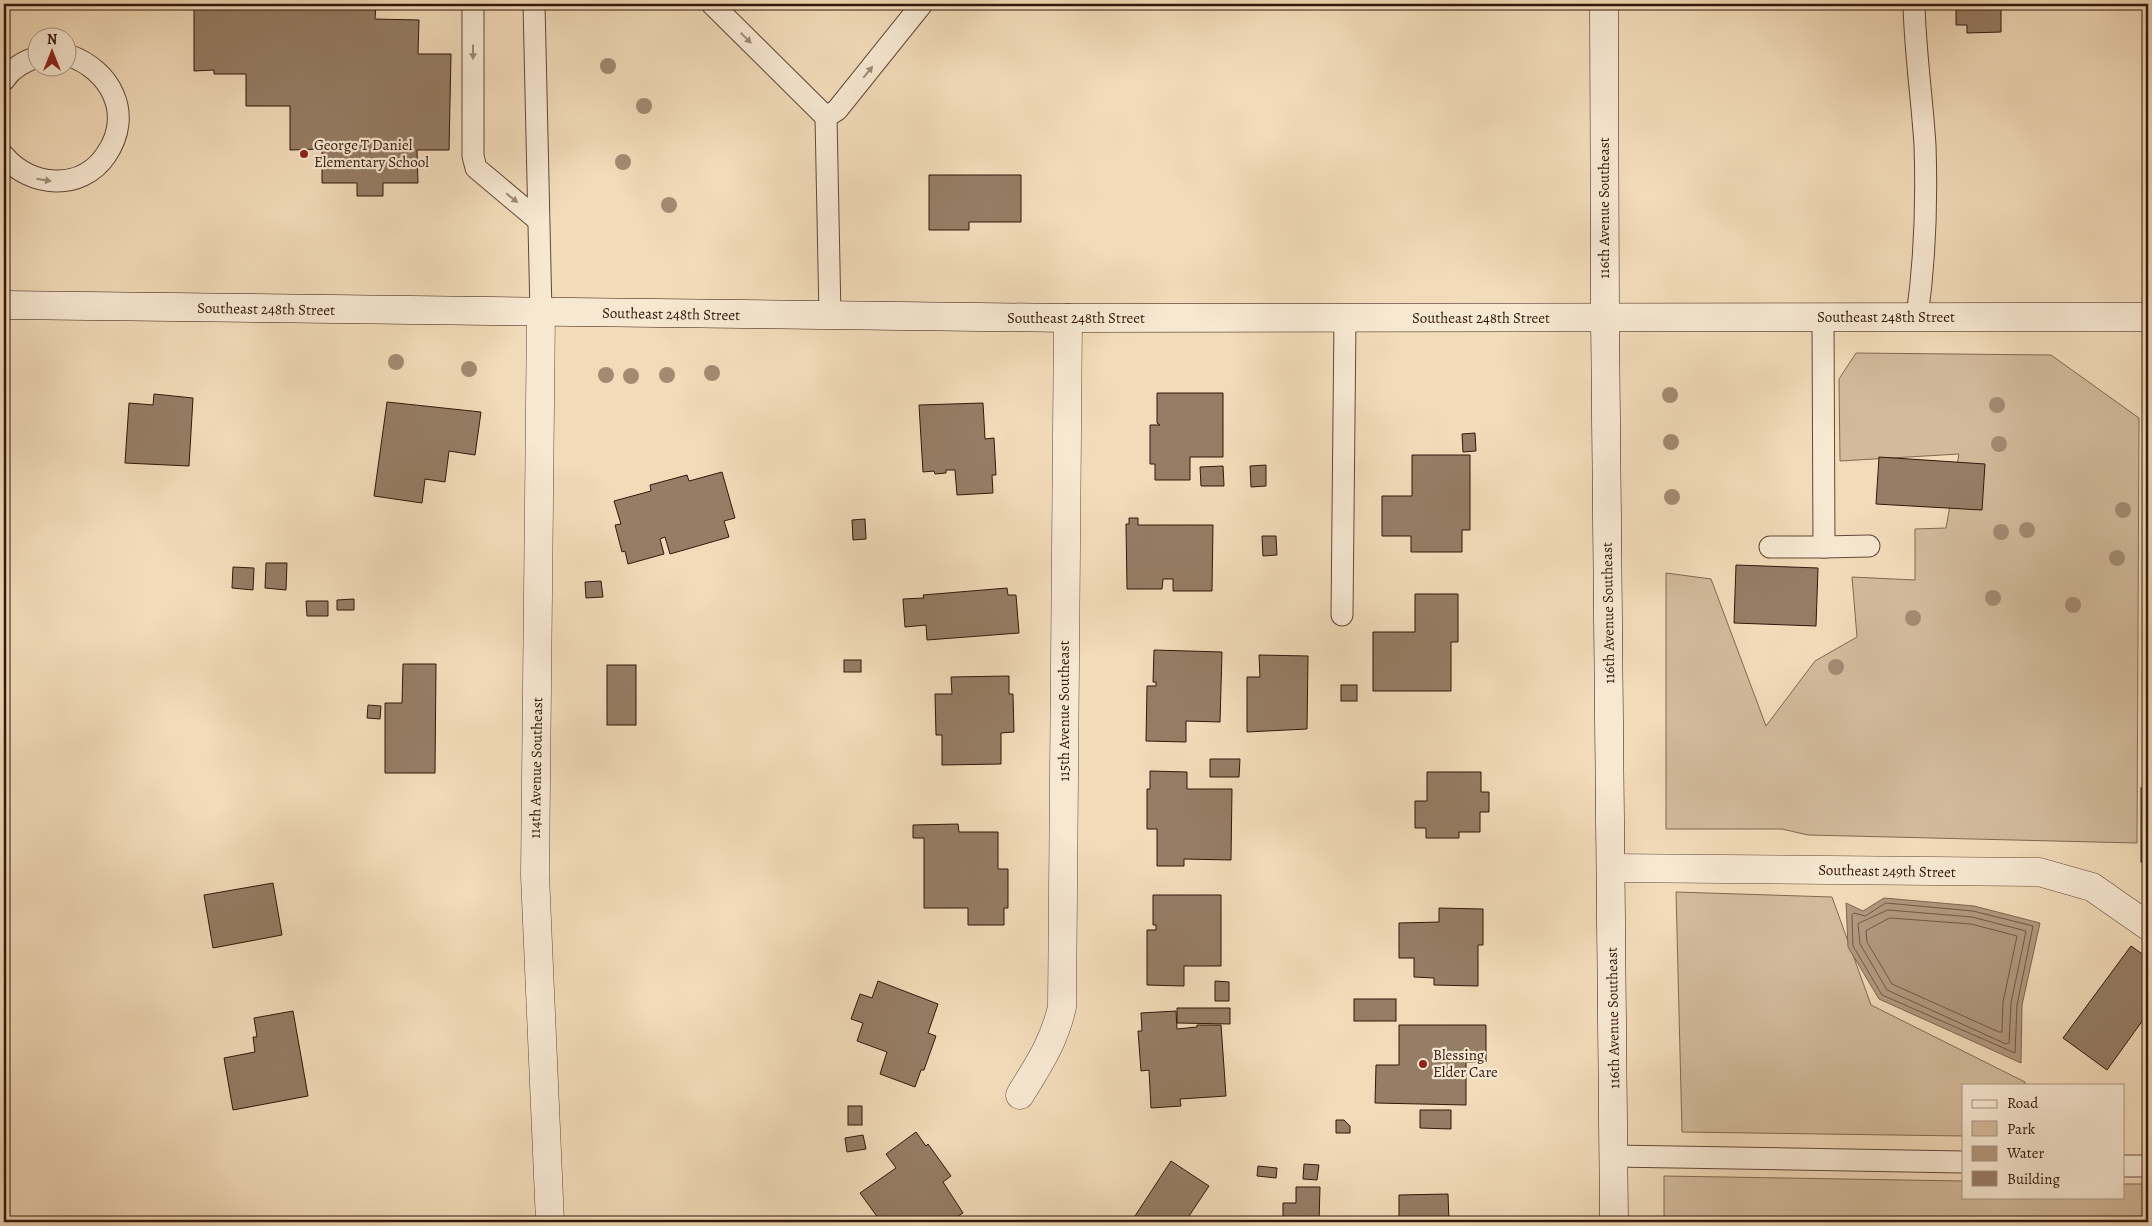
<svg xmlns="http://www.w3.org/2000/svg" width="2152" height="1226" viewBox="0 0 2152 1226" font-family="Alegreya,serif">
  <rect width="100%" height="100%" fill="#f2dbb9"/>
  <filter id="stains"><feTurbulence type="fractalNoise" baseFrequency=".004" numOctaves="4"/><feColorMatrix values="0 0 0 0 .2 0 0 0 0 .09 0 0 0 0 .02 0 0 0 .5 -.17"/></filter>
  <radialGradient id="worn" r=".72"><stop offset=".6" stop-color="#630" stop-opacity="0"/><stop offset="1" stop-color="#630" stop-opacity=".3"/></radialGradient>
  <!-- green -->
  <g fill="#d2ba9b" stroke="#826853">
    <polygon points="1856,353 2051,355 2139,418 2137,843 1808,835 1782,829 1666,829 1666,573 1711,579 1766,726 1815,661 1857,637 1852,577 1915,580 1915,529 1946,528 1959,454 1840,461 1839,379"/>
    <polygon points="1676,892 1832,897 1871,1005 2025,1082 2025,1085 1963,1085 1963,1136 1682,1132"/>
    <polygon points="1664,1176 1963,1181 1963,1197 2123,1197 2123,1184 2148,1184 2148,1222 1664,1222"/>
  </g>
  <!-- water -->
  <polygon fill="#b1987e" stroke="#7f6450" points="1884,898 1974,906 2040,923 2022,1005 2021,1063 1879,999 1848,947 1846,903 1863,911"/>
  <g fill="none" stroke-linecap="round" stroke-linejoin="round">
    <!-- shore -->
    <g stroke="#725844" stroke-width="1">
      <polygon points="1886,903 1973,911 2033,926 2017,1005 2015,1053 1882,995 1853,946 1852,915 1854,913 1865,916"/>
      <polygon points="1888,910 1972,917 2026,931 2011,1003 2009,1043 2006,1044 1887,990 1860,944 1858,924"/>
      <polygon points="1890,918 1971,924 2017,936 2003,1002 2002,1032 1999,1032 1892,984 1867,942 1866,931"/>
    </g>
  </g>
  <!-- building -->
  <g fill="#967d65" stroke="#33170b">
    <polygon points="198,4 376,4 375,19 419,20 418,54 451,54 449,150 417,150 418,183 383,183 383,196 357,196 357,183 322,183 322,149 290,150 290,106 246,106 246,74 214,74 214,70 194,71 194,7"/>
    <polygon points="1956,4 2001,4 2001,32 1967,33 1967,25 1956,25"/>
    <rect x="2147" y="138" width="1" height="62"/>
    <polygon points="929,175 1021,175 1021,222 969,222 969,230 929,230"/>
    <polygon points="1157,393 1223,393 1223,457 1190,457 1190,480 1155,480 1155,464 1150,464 1150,425 1160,425 1157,423"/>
    <polygon points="154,394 193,398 189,466 125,463 129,403 153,405"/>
    <polygon points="387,402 481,412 475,455 449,451 445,482 425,479 422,503 374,496"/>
    <polygon points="983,403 985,439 994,438 996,475 992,475 993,493 957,495 955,470 946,470 946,473 935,474 934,471 923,472 919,405"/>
    <rect x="2144" y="428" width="4" height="72"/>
    <polygon points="1475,433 1476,451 1463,452 1462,434"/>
    <polygon points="1412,455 1470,455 1470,530 1462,530 1462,552 1411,552 1411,536 1382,536 1382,496 1412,496"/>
    <polygon points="1879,457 1985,464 1982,510 1876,504"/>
    <polygon points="1266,465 1266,486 1251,487 1250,466"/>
    <polygon points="1223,466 1224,486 1201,486 1200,467"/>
    <polygon points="722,472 735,518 724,521 729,537 670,554 665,537 660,539 664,554 628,564 625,551 622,552 615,525 621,524 614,501 651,491 650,485 687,475 689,481"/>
    <polygon points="1129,518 1138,518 1138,525 1213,525 1212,591 1173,591 1173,579 1163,579 1162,589 1127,589 1126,524 1129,524"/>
    <polygon points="865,519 866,539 853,540 852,520"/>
    <polygon points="1262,536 1276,536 1277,555 1263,556"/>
    <polygon points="266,563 287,563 286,590 265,588"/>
    <polygon points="1736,565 1818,568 1816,626 1734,623"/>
    <polygon points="233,567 254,568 253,590 232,588"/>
    <polygon points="601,581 603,597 586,598 585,582"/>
    <polygon points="1007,588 1008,595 1016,595 1019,633 927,640 926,625 905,627 903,599 924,598 923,595"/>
    <polygon points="1415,594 1458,594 1458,642 1451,642 1451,691 1373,691 1373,632 1415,632"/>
    <polygon points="354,599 354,610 337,610 337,600"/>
    <polygon points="306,601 328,601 328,616 307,616"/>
    <polygon points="1154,650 1222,652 1220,722 1186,721 1186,742 1146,741 1147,686 1156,686 1156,682 1153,682"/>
    <polygon points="1259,655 1308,656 1307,729 1247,732 1247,677 1260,677"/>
    <rect x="844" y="660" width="17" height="12"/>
    <polygon points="403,664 436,664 435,773 385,773 385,703 402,703"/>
    <rect x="607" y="665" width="29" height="60"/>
    <polygon points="1009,676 1009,694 1013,694 1014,732 1001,733 1001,764 942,765 942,735 936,735 935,694 952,694 951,677"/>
    <rect x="1341" y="685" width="16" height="16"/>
    <polygon points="368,705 381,706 380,719 367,718"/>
    <polygon points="1210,759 1240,759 1239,777 1210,777"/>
    <polygon points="1150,771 1187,772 1187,789 1232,789 1231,860 1184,859 1184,866 1157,866 1157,829 1147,829 1147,789 1150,789"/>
    <polygon points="1427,772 1481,772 1481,792 1489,792 1489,812 1480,812 1480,832 1459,832 1459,838 1426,838 1426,828 1415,828 1415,801 1427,801"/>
    <rect x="2141" y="788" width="7" height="74"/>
    <polygon points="958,824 959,832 998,832 998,869 1008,869 1008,908 1004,908 1004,925 968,925 968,908 924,908 924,838 913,838 913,825"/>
    <polygon points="273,883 282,935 213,948 204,895"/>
    <polygon points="1153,895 1221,895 1221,966 1184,966 1184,986 1147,985 1147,930 1156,930 1156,925 1153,925"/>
    <polygon points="1439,908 1483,909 1483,945 1478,945 1478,986 1434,985 1434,978 1414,977 1414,958 1399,958 1399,923 1439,922"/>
    <polygon points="2131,946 2148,958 2148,1013 2107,1070 2063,1038"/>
    <polygon points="878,981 938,1004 928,1033 936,1036 924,1070 921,1070 915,1087 880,1074 887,1052 857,1041 863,1023 851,1019 860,994 872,998"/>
    <polygon points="1215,981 1229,982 1229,1001 1215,1001"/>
    <rect x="1354" y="999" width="42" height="22"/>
    <polygon points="1177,1008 1230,1008 1230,1024 1177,1023"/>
    <polygon points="293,1011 308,1096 233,1110 224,1058 255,1052 253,1037 257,1037 254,1018"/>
    <polygon points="1176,1011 1177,1029 1197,1027 1197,1025 1221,1025 1226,1096 1180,1099 1181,1106 1151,1108 1149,1070 1141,1071 1138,1031 1142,1031 1141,1013"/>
    <polygon points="1399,1025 1486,1025 1486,1062 1466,1062 1466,1105 1375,1103 1376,1065 1399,1065"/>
    <rect x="848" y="1106" width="14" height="19"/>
    <polygon points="1420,1110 1451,1110 1451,1129 1420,1128"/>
    <polygon points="1336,1120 1344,1120 1350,1126 1350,1133 1336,1133"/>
    <polygon points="916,1132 926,1146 928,1144 951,1176 943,1182 963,1213 949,1222 881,1222 860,1193 896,1168 886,1154"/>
    <polygon points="863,1135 866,1149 847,1152 845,1138"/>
    <polygon points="1171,1161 1209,1186 1189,1216 1198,1222 1146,1222 1135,1216"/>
    <polygon points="1304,1164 1319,1165 1317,1180 1303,1179"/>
    <polygon points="1258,1166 1277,1168 1276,1178 1257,1176"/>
    <polygon points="1296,1187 1320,1187 1319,1222 1283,1222 1283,1203 1296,1203"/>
    <polygon points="1448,1194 1449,1222 1399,1222 1399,1195"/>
  </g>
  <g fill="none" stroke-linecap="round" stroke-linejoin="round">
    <defs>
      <g id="lane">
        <polyline points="473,4 473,156 476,168 538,220"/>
        <polyline points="534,4 541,313"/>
        <polyline points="712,4 826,117 837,110 922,4"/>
        <path d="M1914,4c1,47 8,94 11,141 2,58 0,115 -8,172"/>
        <path d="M4,80c8,-12 20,-19 34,-23"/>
        <polyline points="826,117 830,316"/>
        <path d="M4,156c26,31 77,36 102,-1 28,-41 5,-85 -38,-100"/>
        <polyline points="1823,318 1824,547 1869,546"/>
        <polyline points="1770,547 1824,547"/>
        <polyline points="1342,615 1345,318"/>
        <polyline points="1614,1156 1963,1162"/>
        <polyline points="2123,1166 2148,1166"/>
      </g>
      <g id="street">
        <polyline points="541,313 535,875 550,1222"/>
        <polyline points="1611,868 2039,872 2092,887 2148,926"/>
        <path d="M1020,1095c19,-31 34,-53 42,-88l6,-689"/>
      </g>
      <g id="secondary">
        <polyline points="1604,4 1605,318 1614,1222"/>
        <polyline points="4,305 1068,318 2148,317"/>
      </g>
    </defs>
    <!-- lane casing -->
    <use href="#lane" stroke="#634836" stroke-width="23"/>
    <!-- street casing -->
    <use href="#street" stroke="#634836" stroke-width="29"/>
    <!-- secondary casing -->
    <use href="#secondary" stroke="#33170b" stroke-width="29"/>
    <!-- lane -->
    <use href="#lane" stroke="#f7e8d2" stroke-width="21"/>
    <!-- street -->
    <use href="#street" stroke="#f7e8d2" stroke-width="28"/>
    <!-- secondary -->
    <use href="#secondary" stroke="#f7e8d2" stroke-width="28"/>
  </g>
  <!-- trees -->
  <g fill="#a38a71">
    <circle cx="608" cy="66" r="8"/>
    <circle cx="644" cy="106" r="8"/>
    <circle cx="623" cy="162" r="8"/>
    <circle cx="669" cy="205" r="8"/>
    <circle cx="396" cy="362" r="8"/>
    <circle cx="469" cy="369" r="8"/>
    <circle cx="712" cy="373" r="8"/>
    <circle cx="606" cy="375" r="8"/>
    <circle cx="667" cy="375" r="8"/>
    <circle cx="631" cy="376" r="8"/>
    <circle cx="1670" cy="395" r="8"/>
    <circle cx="1997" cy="405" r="8"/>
    <circle cx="1671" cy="442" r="8"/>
    <circle cx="1999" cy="444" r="8"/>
    <circle cx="1672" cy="497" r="8"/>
    <circle cx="2123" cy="510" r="8"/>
    <circle cx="2027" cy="530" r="8"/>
    <circle cx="2001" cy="532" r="8"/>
    <circle cx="2117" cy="558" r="8"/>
    <circle cx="1993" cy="598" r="8"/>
    <circle cx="2073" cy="605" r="8"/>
    <circle cx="1913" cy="618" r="8"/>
    <circle cx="1836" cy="667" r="8"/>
  </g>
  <!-- one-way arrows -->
  <defs><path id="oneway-solid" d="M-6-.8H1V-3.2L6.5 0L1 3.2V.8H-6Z" transform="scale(1.25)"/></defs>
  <g fill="#9f8a78">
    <use href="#oneway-solid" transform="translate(746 38) rotate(45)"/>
    <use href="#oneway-solid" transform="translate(473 52) rotate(90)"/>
    <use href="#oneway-solid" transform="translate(868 72) rotate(-51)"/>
    <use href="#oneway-solid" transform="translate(44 180) rotate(9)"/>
    <use href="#oneway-solid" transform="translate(512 198) rotate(39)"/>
  </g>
  <!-- markers -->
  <g fill="#8f2418" stroke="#f7e8d2" stroke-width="2">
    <circle cx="304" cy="154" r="5"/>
    <circle cx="1423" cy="1064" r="5"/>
  </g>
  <g text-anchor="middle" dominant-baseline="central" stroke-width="4.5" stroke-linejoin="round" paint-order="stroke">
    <!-- poi labels -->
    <g font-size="15" fill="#33170b" stroke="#f7e8d2" text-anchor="start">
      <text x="314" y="145">George T Daniel<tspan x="314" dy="17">Elementary School</tspan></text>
      <text x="1433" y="1055">Blessing<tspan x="1433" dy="17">Elder Care</tspan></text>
    </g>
    <!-- street labels -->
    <g font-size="15" fill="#33170b" stroke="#f7e8d2">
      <text transform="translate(1604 208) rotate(-90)">116th Avenue Southeast</text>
      <text transform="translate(266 309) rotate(1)">Southeast 248th Street</text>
      <text transform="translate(671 314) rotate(1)">Southeast 248th Street</text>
      <text x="1886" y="317">Southeast 248th Street</text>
      <text x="1076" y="318">Southeast 248th Street</text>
      <text x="1481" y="318">Southeast 248th Street</text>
      <text transform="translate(1608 613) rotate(-91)">116th Avenue Southeast</text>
      <text transform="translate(1064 711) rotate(-90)">115th Avenue Southeast</text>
      <text transform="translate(536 768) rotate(-89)">114th Avenue Southeast</text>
      <text transform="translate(1887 871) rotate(1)">Southeast 249th Street</text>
      <text transform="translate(1613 1018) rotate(-91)">116th Avenue Southeast</text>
    </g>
  </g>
  <!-- margin -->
  <rect width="2152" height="1226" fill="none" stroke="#f2dbb9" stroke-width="20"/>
  <rect x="5" y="5" width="2142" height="1216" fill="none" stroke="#33170b" stroke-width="2.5"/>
  <rect x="10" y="10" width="2132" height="1206" fill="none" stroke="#33170b"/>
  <!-- legend -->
  <rect x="1962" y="1084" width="162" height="115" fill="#f7e8d2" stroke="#a99482"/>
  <rect x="1972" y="1100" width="25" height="8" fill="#f7e8d2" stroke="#a99482"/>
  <text x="2007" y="1108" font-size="15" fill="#33170b">Road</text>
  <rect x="1972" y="1121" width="25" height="15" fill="#d2ba9b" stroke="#a99482"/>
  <text x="2007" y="1134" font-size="15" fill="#33170b">Park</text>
  <rect x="1972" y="1146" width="25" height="15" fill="#b1987e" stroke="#a99482"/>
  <text x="2007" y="1158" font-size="15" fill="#33170b">Water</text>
  <rect x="1972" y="1171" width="25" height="15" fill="#967d65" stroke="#a99482"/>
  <text x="2007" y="1184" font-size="15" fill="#33170b">Building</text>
  <!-- north arrow -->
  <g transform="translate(52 52)"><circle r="24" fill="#f7e8d2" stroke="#a99482"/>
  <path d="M0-4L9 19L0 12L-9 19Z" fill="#8f2418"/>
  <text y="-8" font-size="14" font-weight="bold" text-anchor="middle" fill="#33170b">N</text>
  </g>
  <rect width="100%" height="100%" filter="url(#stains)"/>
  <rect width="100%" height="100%" fill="url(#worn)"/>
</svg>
